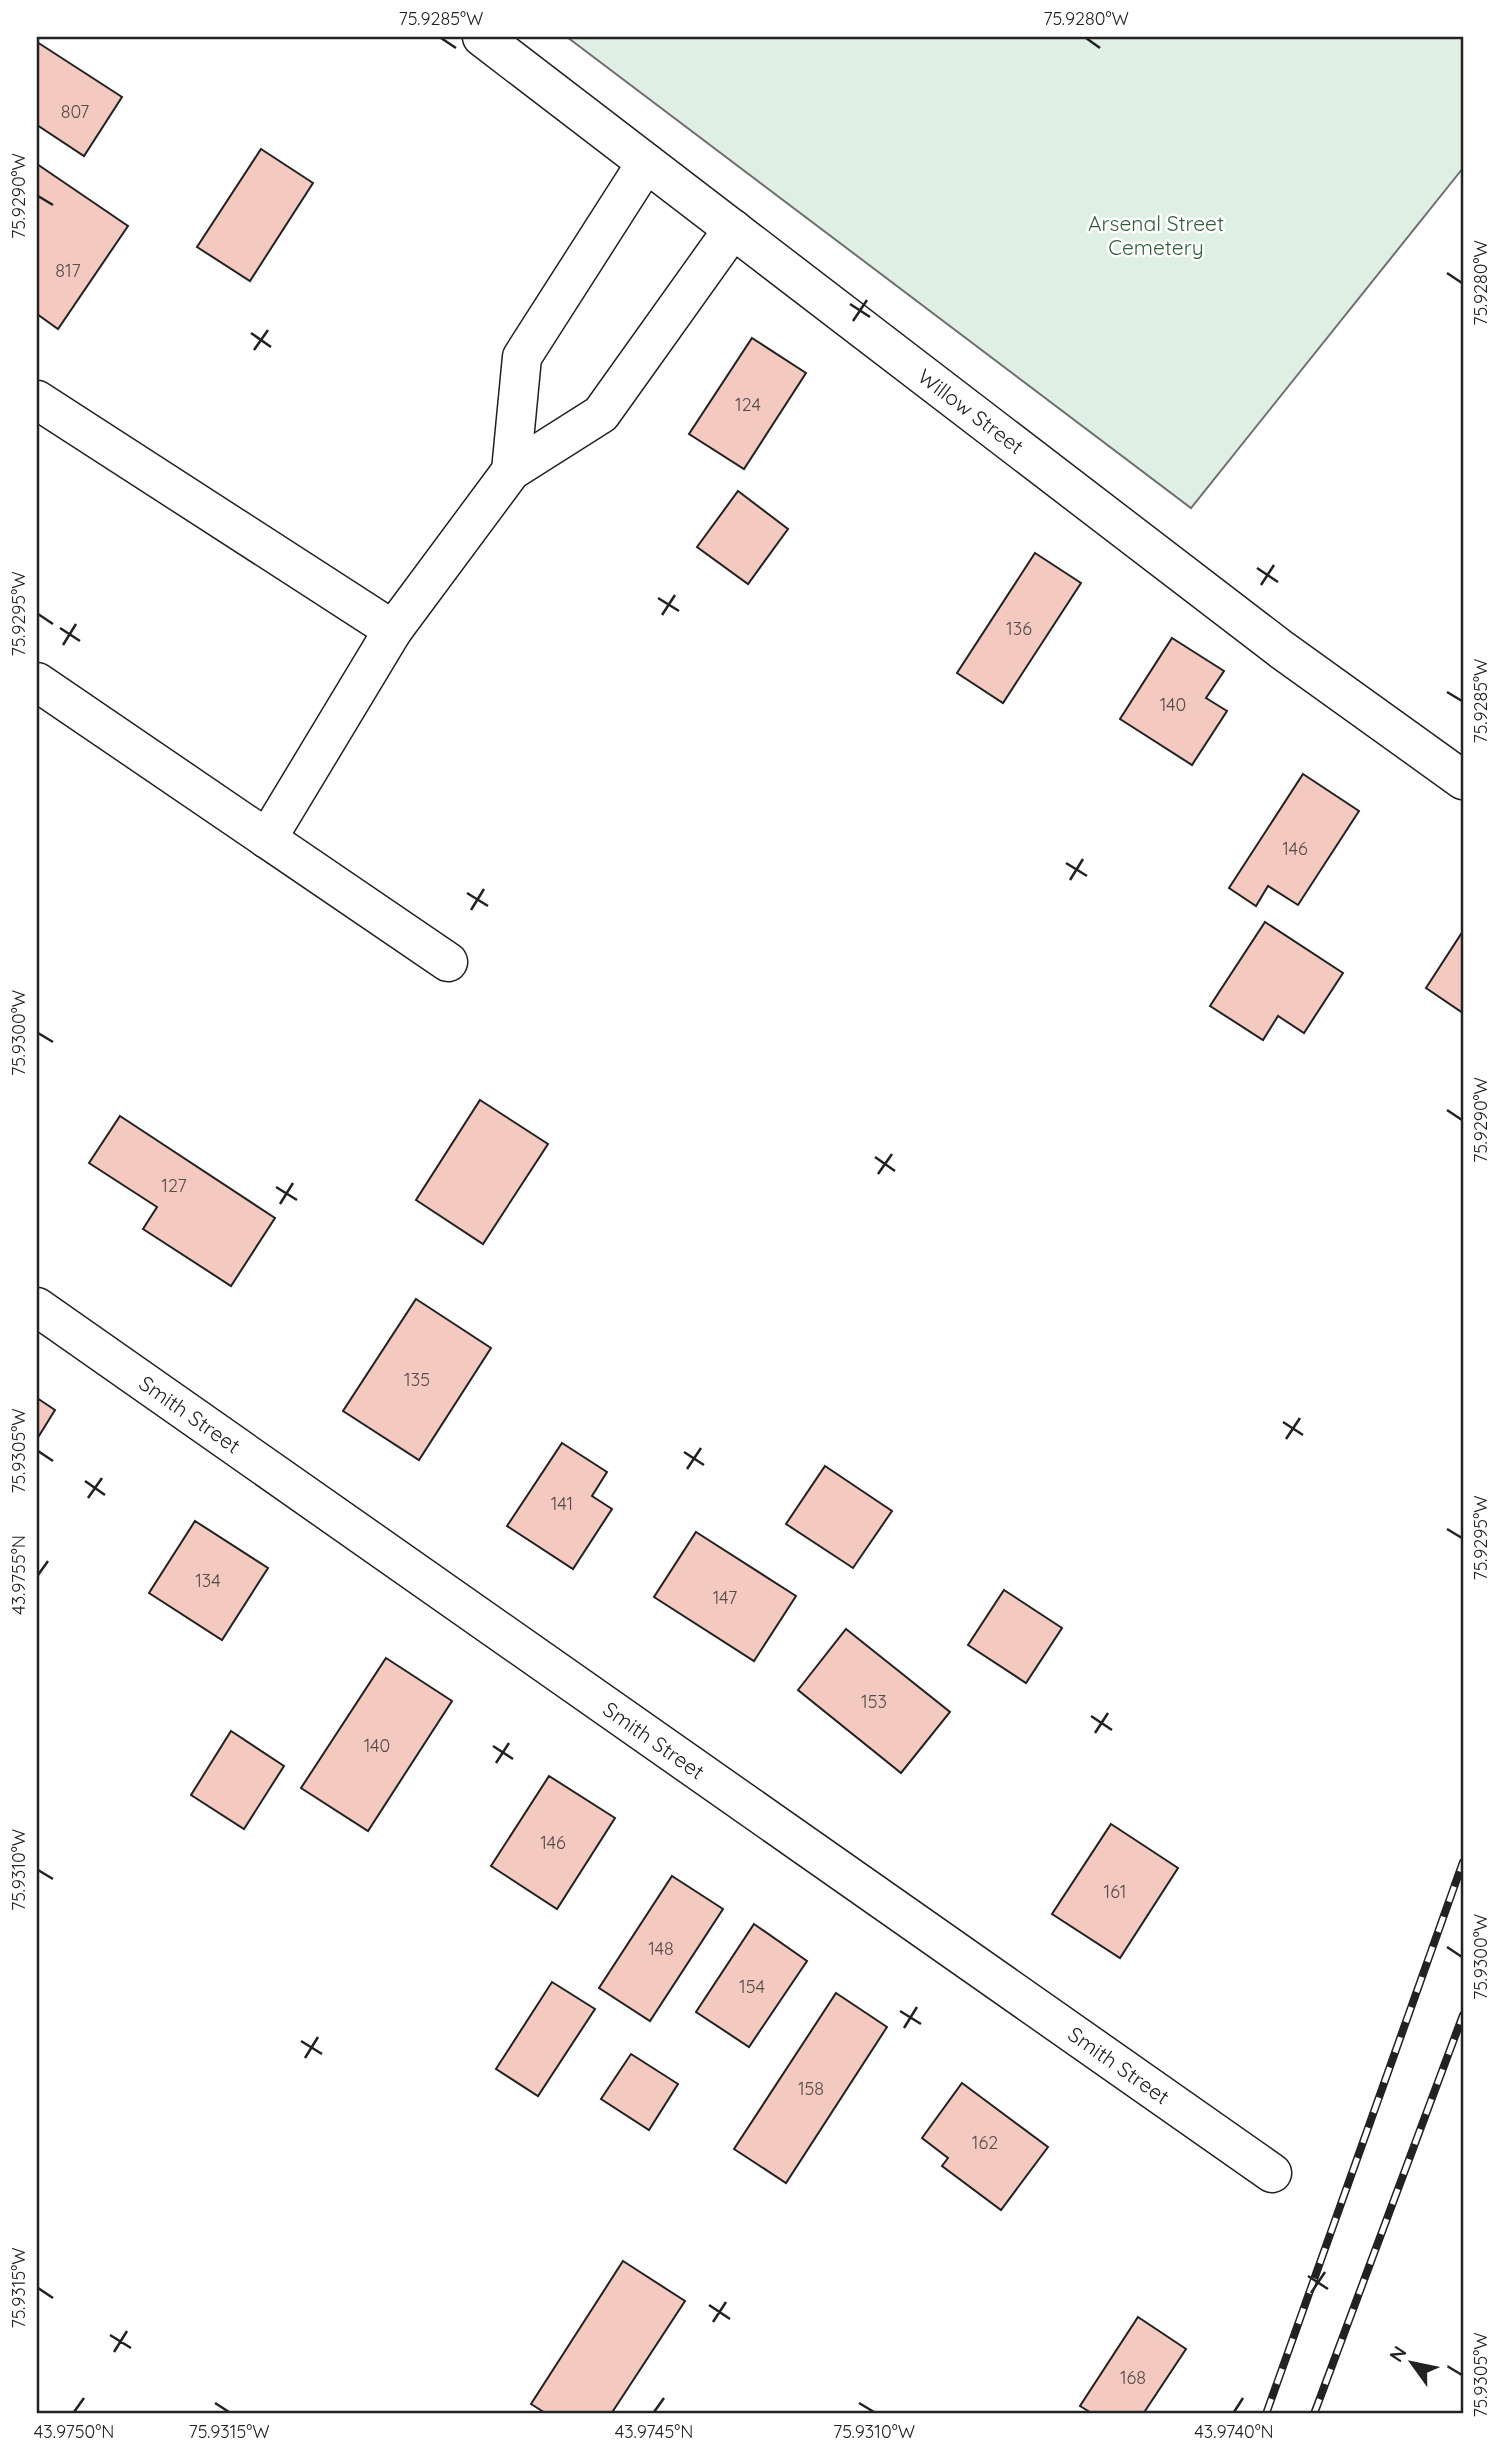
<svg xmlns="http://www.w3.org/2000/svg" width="1500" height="2451" viewBox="0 0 1500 2451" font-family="Quicksand,sans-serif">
  <rect width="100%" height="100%" fill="#fff"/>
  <!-- green -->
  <polygon fill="#e0efe3" stroke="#6f6f6f" stroke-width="2" points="567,37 1463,37 1463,168 1191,508"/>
  <!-- building -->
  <g fill="#f3c9c0" stroke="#222" stroke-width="2">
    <polygon points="37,42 122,97 84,156 37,125"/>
    <polygon points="261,149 313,183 250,281 197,247"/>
    <polygon points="37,164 128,226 58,329 37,314"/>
    <polygon points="752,338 806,373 744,469 689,434"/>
    <polygon points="738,491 788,529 748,584 697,547"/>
    <polygon points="1035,553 1081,583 1003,703 957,673"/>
    <polygon points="1172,638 1224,671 1206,698 1227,711 1192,765 1120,719"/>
    <polygon points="1303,774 1359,811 1298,905 1268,886 1256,906 1229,888"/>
    <polygon points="1265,922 1343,973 1304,1033 1278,1016 1263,1040 1210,1006"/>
    <polygon points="1463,931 1463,1013 1426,988"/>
    <polygon points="480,1100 548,1144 483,1244 416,1200"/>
    <polygon points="120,1116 275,1218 231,1286 143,1229 157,1207 89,1163"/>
    <polygon points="416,1299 491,1348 419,1460 343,1411"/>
    <polygon points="37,1398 55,1410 37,1439"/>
    <polygon points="562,1443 607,1472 592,1496 612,1509 573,1569 507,1526"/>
    <polygon points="825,1466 892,1511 853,1568 786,1524"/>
    <polygon points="195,1521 268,1568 222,1640 149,1593"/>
    <polygon points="696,1532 796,1596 754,1661 654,1597"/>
    <polygon points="1004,1590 1062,1628 1026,1683 968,1645"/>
    <polygon points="846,1629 950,1712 901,1773 798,1690"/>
    <polygon points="386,1658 452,1701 368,1831 301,1788"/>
    <polygon points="231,1731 284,1766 244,1829 191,1795"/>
    <polygon points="549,1776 615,1818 557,1909 491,1866"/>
    <polygon points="1111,1824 1178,1868 1120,1958 1052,1914"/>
    <polygon points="672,1876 723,1909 650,2021 599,1988"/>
    <polygon points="754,1924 807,1961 749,2047 696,2012"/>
    <polygon points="552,1982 595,2009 538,2096 496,2069"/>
    <polygon points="836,1993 887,2027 786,2183 734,2149"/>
    <polygon points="631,2054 678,2084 649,2130 601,2099"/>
    <polygon points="962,2083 1048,2147 1001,2210 942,2166 948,2158 922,2138"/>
    <polygon points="623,2261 685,2301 611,2414 547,2414 531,2404"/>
    <polygon points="1138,2317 1186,2349 1143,2414 1093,2414 1080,2406"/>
  </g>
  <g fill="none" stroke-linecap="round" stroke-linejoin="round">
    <defs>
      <g id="minor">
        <polyline points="482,37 1282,650 1463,780"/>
        <polyline points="37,400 393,630 511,471 601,414 733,229"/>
        <polyline points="511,471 522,357 646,163"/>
        <polyline points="37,682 448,962"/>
        <polyline points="267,839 393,630"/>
        <polyline points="37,1307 1272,2173"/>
      </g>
    </defs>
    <!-- minor casing -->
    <use href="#minor" stroke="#222" stroke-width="41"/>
    <!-- minor -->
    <use href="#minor" stroke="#fff" stroke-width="38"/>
    <defs>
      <g id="rail">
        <polyline points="1266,2414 1463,1862"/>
        <polyline points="1314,2414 1463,2015"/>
      </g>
    </defs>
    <!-- rail casing -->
    <use href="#rail" stroke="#222" stroke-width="8"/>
    <!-- rail -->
    <use href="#rail" stroke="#fff" stroke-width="5" stroke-dasharray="16" stroke-linecap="butt"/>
  </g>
  <!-- ticks -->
  <path fill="none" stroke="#222" stroke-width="2.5" d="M441,38l15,10M1086,38l14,10M38,196l15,9M1447,273l15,10M850,304l20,13M853,321l14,-21M251,333l20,14M254,350l14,-20M1257,568l21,14M1261,585l13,-20M658,598l21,13M38,614l15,10M662,615l13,-20M60,628l20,13M63,645l13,-21M1447,692l15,9M1066,863l21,13M1070,880l13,-21M467,893l21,13M471,910l13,-21M38,1033l15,9M1447,1110l15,10M875,1157l20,14M878,1174l14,-20M276,1187l21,13M280,1204l13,-21M1283,1422l20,13M1286,1439l14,-21M38,1451l15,10M684,1452l20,13M687,1469l14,-21M85,1481l20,14M88,1498l14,-20M1447,1529l15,9M38,1575l10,-14M1091,1716l21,14M1095,1733l13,-20M493,1746l20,13M496,1763l13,-20M38,1870l15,9M1447,1947l15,10M900,2011l21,13M904,2028l13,-21M301,2041l21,13M305,2058l13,-21M1308,2276l20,13M38,2288l15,10M1311,2293l14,-21M709,2305l21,14M713,2322l13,-20M110,2335l21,13M114,2352l13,-21M1447,2366l15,9M215,2403l14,9M859,2403l15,9M74,2412l10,-14M654,2412l10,-14M1234,2412l9,-14"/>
  <g text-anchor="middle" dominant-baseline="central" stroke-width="5" stroke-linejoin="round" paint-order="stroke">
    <!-- number labels -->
    <g font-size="18" fill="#564c4a">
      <text x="75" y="111">807</text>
      <text x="68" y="270">817</text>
      <text x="748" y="404">124</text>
      <text x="1019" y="628">136</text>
      <text x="1173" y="704">140</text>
      <text x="1295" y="848">146</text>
      <text x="174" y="1185">127</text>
      <text x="417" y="1379">135</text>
      <text x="562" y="1503">141</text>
      <text x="208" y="1580">134</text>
      <text x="725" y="1597">147</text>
      <text x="874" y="1701">153</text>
      <text x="377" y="1745">140</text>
      <text x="553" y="1842">146</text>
      <text x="1115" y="1891">161</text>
      <text x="661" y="1948">148</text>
      <text x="752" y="1986">154</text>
      <text x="811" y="2088">158</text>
      <text x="985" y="2142">162</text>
      <text x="1133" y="2377">168</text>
    </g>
    <!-- park labels -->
    <g font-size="21" fill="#2f5e38" stroke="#fff">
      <text x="1156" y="223">Arsenal Street<tspan x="1156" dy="24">Cemetery</tspan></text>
    </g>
    <!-- street labels -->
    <g font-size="21" fill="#222" stroke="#fff">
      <text transform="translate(971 411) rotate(37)">Willow Street</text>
      <text transform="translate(190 1414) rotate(35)">Smith Street</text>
      <text transform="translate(654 1740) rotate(35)">Smith Street</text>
      <text transform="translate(1119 2065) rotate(35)">Smith Street</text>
    </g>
  </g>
  <!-- border -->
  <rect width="1500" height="2451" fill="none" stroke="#ffffff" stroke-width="77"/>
  <!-- north arrow -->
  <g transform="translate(1412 2363) rotate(303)" stroke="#ffffff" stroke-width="5" paint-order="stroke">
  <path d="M0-5L12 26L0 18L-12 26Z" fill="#222222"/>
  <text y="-10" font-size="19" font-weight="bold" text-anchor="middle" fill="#222222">N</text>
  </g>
  <rect x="38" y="38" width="1424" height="2374" fill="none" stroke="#222" stroke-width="2.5"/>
  <g font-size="18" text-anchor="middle" fill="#222">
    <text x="441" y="25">75.9285°W</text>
    <text x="1086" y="25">75.9280°W</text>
    <text transform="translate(19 196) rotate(-90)" y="6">75.9290°W</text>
    <text transform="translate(1481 283) rotate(-90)" y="6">75.9280°W</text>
    <text transform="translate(19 614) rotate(-90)" y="6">75.9295°W</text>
    <text transform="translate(1481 701) rotate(-90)" y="6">75.9285°W</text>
    <text transform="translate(19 1033) rotate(-90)" y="6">75.9300°W</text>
    <text transform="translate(1481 1120) rotate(-90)" y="6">75.9290°W</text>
    <text transform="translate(19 1451) rotate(-90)" y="6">75.9305°W</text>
    <text transform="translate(1481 1538) rotate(-90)" y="6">75.9295°W</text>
    <text transform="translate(19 1575) rotate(-90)" y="6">43.9755°N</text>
    <text transform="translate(19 1870) rotate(-90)" y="6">75.9310°W</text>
    <text transform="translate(1481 1957) rotate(-90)" y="6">75.9300°W</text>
    <text transform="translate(19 2288) rotate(-90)" y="6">75.9315°W</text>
    <text transform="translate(1481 2375) rotate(-90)" y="6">75.9305°W</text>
    <text x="74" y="2438">43.9750°N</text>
    <text x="229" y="2438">75.9315°W</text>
    <text x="654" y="2438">43.9745°N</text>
    <text x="874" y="2438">75.9310°W</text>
    <text x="1234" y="2438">43.9740°N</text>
  </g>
</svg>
